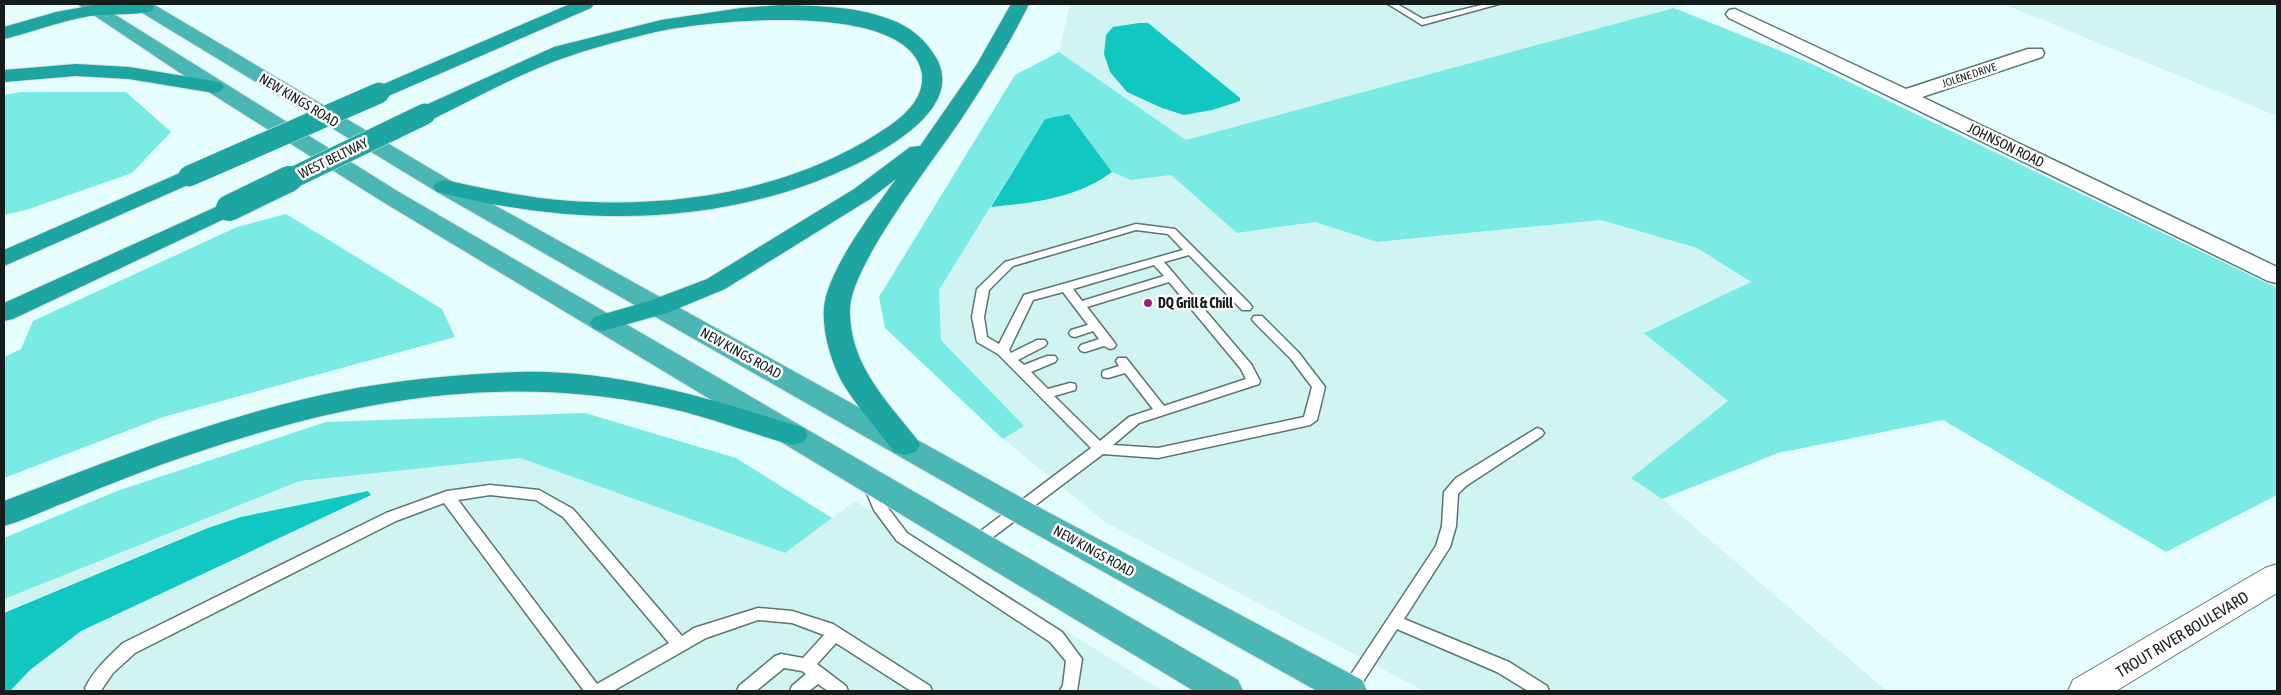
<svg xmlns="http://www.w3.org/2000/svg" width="2281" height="695" viewBox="0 0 2281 695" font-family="'Asap Condensed',sans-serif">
  <rect width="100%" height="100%" fill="#e5fefd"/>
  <!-- built -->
  <g fill="#d0f4f2">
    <polygon points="1070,4 1690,4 1186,140 1059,52"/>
    <polygon points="2003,4 2277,4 2277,116"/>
    <polygon points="1112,172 1131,180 1171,175 1237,233 1315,222 1377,242 1601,220 1697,248 1751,283 1645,332 1728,401 1632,478 1662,499 1887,691 1424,691 1105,522 1003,439 1024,426 941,340 939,290 991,207 1059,197 1102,180"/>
    <polygon points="520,458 785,553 855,501 1163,691 4,691 4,599 23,590 300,481"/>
  </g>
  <!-- green -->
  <g fill="#7aeae5">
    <polygon points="1674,8 1810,63 2277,288 2277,495 2166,552 1943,420 1778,453 1662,499 1631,478 1728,401 1644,333 1751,282 1697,248 1601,220 1377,242 1315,222 1237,233 1171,175 1131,180 1112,172 1069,114 1045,119 939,290 941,340 1024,426 1003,439 885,328 879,297 1015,75 1059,52 1186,140"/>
    <polygon points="21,92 126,92 171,132 132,173 26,210 4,215 4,95"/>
    <polygon points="286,214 442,309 455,337 163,417 4,478 4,357 21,349 33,321 237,227"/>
    <polygon points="585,413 736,458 832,518 785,553 520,458 300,481 4,599 4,538 117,491 326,422"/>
  </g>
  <!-- water -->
  <g fill="#11c7c2">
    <polygon points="1139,23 1148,23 1240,98 1240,101 1212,110 1184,115 1162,108 1127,92 1110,72 1104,54 1106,35 1113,27"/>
    <path d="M1069,114l43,58c-35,26 -79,31 -121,35l54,-88z"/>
    <polygon points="368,491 371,495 81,631 30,670 10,691 4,691 4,613 208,528 241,517"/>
  </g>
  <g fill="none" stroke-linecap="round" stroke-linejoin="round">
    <defs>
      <g id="service">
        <polygon points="1388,4 1397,4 1423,19 1486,4 1499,4 1422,25"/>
        <path d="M1136,224l39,5 75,75 2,3 -2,3h-8l-53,-55 -25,7 87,102 9,17 -1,3 -120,39 -26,22 45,3 146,-31 8,-30 -21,-28 -37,-37 -2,-3 2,-3h8l37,37 26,34 -8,33 -7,5 -152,33 -55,-4 -123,93 -5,2 -5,-2 -2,-4 2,-4 121,-91 -93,-94 -21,-12 -5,-25 5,-28 28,-27zM1136,230l32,4 15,16 -159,45 -25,49 -12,-7 -3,-20 5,-27 24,-24zM1154,265l10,11 -82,25 -9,-12zM1169,282l72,87 5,10 -82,27 -38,-48h-8l-2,3 3,5 -16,5 -1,3 1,3 5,1 17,-5 28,36 -24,8 -29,24 -46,-45 21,-6 1,-3 -1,-3 -5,-1 -22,6 -17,-17 24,-10 2,-3 -2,-3h-8l-23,9 -6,-5 27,-14 2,-3 -2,-3h-8l-26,13 -2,-3 24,-50 30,-8 25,33 -17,5 -2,3 2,3 4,1 18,-6 6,8 -18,6 -2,3 2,3 4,1 19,-6 6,3 4,-1 2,-3 -2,-3 -27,-35z"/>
        <polygon points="1537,428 1542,430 1544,433 1542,436 1466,486 1458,494 1456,526 1450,547 1404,619 1509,662 1547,686 1549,691 1528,691 1497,672 1397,629 1357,691 1340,691 1436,546 1442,526 1444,492 1456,478"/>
        <polygon points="870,479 875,480 885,504 907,533 1062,632 1082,659 1077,691 1060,691 1063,685 1066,661 1050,642 897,541 874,510 863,484 865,480"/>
        <path d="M490,485l49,5 34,19 109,127 12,-8 64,-20 34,3 41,13 97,62 2,5h-21l-75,-48 -19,21 29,22 2,5h-20l-10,-7 -9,7h-19l2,-5 14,-12 -4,-3 -18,-3 -28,23h-19l2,-5 36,-30 6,-2 22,4 21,-23 -32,-12 -34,-3 -52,18 -93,53h-29l-140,-188 -48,18 -261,132 -22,20 -11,16v2h-16l-1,-3c9,-18 23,-31 38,-45l263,-130 61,-22zM490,495l46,5 27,17 106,126 -72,41 -139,-184z"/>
      </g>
      <polygon id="minor" points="1735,9 1906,89 2028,49 2042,49 2044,53 2042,57 1922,97 2277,267 2277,283 2268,281 1729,18 1726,14 1729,10"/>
      <polygon id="tertiary" points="2277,564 2277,593 2116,691 2068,691 2073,680 2265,568"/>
      <g id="trunk">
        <polygon points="77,4 98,4 399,192 1238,680 1243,691 1194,691 383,202 207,91"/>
        <polygon points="131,4 153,4 453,182 1031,503 1362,680 1367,691 1317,691 1009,519 437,192 134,8"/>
      </g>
      <g id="motorway">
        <path d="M100,4h52l2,3 -2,4c-20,5 -42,2 -62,5 -30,5 -57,16 -86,23v-12l52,-15z"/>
        <polygon points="570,4 594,4 591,8 386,97 379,99 372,97 369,93 372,89"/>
        <path d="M1011,4h18c-20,41 -44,79 -69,117 -27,40 -109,144 -110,188 -1,54 35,90 66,129l4,7 -4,7 -11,3 -11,-3c-17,-23 -37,-45 -52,-70 -11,-20 -20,-51 -18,-74 3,-38 50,-98 72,-129l-26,20 -145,90 -58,24 -64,18 -9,-2 -4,-6 4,-6 55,-16 58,-22 147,-90 56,-42 10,-1 57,-82z"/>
        <path d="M781,5c36,1 74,1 108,14 20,7 35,19 46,37 38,60 -82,112 -123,127 -122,45 -252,40 -375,9l-4,-5 4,-5 8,-2c41,9 83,18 126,21 105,7 216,-10 306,-67 21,-13 48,-32 45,-60 -11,-74 -207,-54 -262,-43 -34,8 -69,17 -102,29 -43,16 -84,39 -125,59l-8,1 -8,-1 -3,-5 3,-5 137,-62 107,-27 80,-12z"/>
        <polygon points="76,64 129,67 214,81 221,83 224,87 221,91 214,93 129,79 76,76 4,82 4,70"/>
        <polygon points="189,169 197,171 200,176 197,181 4,266 4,250"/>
        <polygon points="229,201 237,203 241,208 237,213 13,319 4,321 4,303"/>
        <path d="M518,372c98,-3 194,27 286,56l4,7 -4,7 -11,3c-45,-12 -88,-30 -134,-39 -162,-34 -313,-4 -467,48 -42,14 -83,30 -123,47 -22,8 -43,19 -65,25v-25c114,-44 231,-91 353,-113 53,-9 107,-14 161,-16z"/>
      </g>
    </defs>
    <!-- service casing -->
    <use href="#service" stroke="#5d7472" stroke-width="3"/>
    <!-- minor casing -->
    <use href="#minor" stroke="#5d7472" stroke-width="3"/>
    <!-- tertiary casing -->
    <use href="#tertiary" stroke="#5d7472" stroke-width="2"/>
    <!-- trunk casing -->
    <use href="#trunk" stroke="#dedfdf" stroke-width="2"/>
    <!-- motorway casing -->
    <use href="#motorway" stroke="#dedfdf" stroke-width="2"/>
    <!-- service -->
    <use href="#service" fill="#fff" fill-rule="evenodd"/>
    <!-- minor -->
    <use href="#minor" fill="#fff" fill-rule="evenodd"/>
    <!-- tertiary -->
    <use href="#tertiary" fill="#fff" fill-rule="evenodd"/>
    <!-- trunk -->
    <use href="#trunk" fill="#4ab7b4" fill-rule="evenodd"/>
    <!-- motorway -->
    <use href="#motorway" fill="#1ca5a1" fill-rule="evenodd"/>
    <defs>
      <g id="motorway-bridge-far1">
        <polyline points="189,176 379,93"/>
        <polyline points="286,181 425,114"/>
      </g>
      <polyline id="motorway-bridge" points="229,208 289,179"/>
    </defs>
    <!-- motorway-bridge-far1 casing -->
    <use href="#motorway-bridge-far1" stroke="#dedfdf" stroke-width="22" stroke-linecap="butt"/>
    <!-- motorway-bridge casing -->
    <use href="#motorway-bridge" stroke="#dedfdf" stroke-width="28" stroke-linecap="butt"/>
    <!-- motorway-bridge-far1 -->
    <use href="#motorway-bridge-far1" stroke="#1ca5a1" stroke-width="21"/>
    <!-- motorway-bridge -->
    <use href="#motorway-bridge" stroke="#1ca5a1" stroke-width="26"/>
  </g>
  <!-- markers -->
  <circle fill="#9b217a" stroke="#fff" stroke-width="2" cx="1148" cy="303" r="5"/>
  <g text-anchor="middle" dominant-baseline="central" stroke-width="5" stroke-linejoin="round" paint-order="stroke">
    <!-- far-street labels -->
    <g font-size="11" fill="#141d1c" stroke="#fff">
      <text transform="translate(1969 75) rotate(-18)">JOLENE DRIVE</text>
    </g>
    <!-- street labels -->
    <g font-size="14" fill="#141d1c" stroke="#fff">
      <text transform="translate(299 100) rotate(31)">NEW KINGS ROAD</text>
      <text transform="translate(2006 145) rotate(26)">JOHNSON ROAD</text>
      <text transform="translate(333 158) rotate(-26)">WEST BELTWAY</text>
      <text transform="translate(741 353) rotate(29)">NEW KINGS ROAD</text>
      <text transform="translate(1094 551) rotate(29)">NEW KINGS ROAD</text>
    </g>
    <!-- poi labels -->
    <g font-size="14" font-weight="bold" fill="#141d1c" stroke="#fff" text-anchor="start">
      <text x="1158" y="303">DQ Grill &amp; Chill</text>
    </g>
    <!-- near-street labels -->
    <g font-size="16" fill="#141d1c" stroke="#fff">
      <text transform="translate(2182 634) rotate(-31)">TROUT RIVER BOULEVARD</text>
    </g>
  </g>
  <!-- border -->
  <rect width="2281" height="695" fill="none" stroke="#141d1c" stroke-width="10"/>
</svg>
